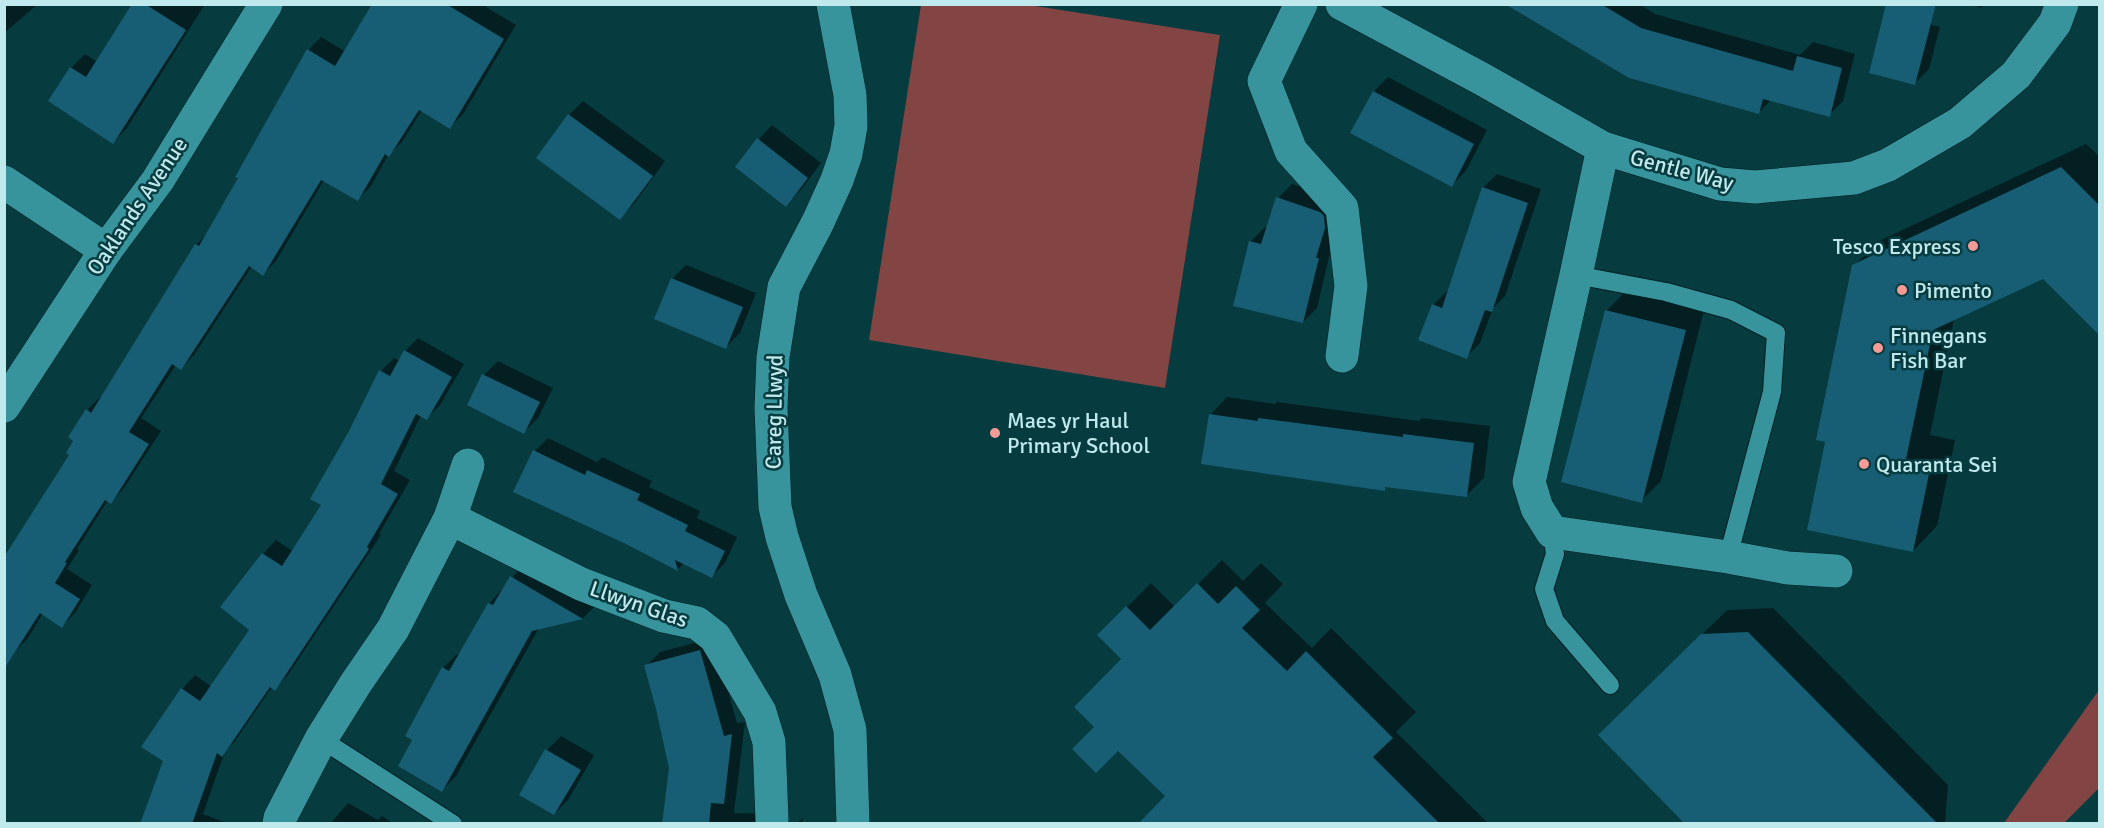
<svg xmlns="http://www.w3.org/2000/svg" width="2104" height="828" viewBox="0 0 2104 828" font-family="Signika,sans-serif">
  <rect width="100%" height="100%" fill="#063b40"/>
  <!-- green -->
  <g fill="#824543">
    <polygon points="921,5 1029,5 1220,35 1165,388 869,340"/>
    <polygon points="2099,690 2099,788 2064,823 2004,823"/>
  </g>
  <!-- shadow -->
  <g fill="#0007">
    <polygon points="4,4 38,4 4,33"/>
    <polygon points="134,4 205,4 127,128 113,142 71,68 85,54 97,62"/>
    <polygon points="374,4 481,4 516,25 463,114 450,127 422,110 402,142 388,155 371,186 358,199 324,180 276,261 263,274 252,266 194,355 181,368 176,365 141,418 161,431 124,488 111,502 108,500 77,549 79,550 67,569 92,585 75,613 62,626 43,613 28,638 15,651 72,454 87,410 100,397 102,398 196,245 208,233 308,50 321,37 346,52"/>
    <polygon points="1507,4 1639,4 1655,14 1800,55 1813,42 1855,54 1843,101 1829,115 1771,100 1759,112"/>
    <polygon points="1970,4 1984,4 1981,8"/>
    <polygon points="1895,15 1940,27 1929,69 1915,83"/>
    <polygon points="1388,77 1487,130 1466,171 1452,185 1374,91"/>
    <polygon points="583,101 665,161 634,204 620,218 538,158 569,115"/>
    <polygon points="772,125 821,163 800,191 786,205 759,139"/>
    <polygon points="2086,144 2100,157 2100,334 2043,277 1954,319 1930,435 1955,440 1937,526 1913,551 1827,441 1854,266 1879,241"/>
    <polygon points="1497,174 1541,189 1505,296 1493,308 1480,343 1466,357 1433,305 1447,291 1449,292 1483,188"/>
    <polygon points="1292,184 1334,198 1339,213 1329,244 1332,244 1317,308 1303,322 1235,305 1251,241 1265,227 1268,228 1278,198"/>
    <polygon points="686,265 756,293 740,333 726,347 672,279"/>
    <polygon points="1626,291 1704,310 1661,481 1641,501 1606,311"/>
    <polygon points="418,338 464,364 440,405 427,418 421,415 394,471 410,480 379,534 381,535 288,675 275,689 272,687 235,741 225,751 203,814 224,822 223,824 141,824 164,761 143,747 182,689 195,675 212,687 251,629 263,554 276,540 294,552 323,505 350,432 381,371 394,358 400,361 405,351"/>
    <polygon points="498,361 553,388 538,418 524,432 484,375"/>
    <polygon points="1227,397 1275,404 1277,402 1419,421 1422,418 1490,426 1484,478 1466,496 1388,486 1384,489 1210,415"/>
    <polygon points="548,438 597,462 602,457 652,481 649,487 700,511 697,518 737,537 725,563 712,576 684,563 678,569 627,542 535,451"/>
    <polygon points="1222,560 1243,581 1261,563 1283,584 1265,603 1312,648 1331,628 1416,712 1396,732 1489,824 1156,824 1167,796 1096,727 1123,659 1127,607 1151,583 1175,607"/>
    <polygon points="525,563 596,605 583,618 539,628 456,776 442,790 414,740 443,668 457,654 460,656 489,604"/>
    <polygon points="1773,608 1948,785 1945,824 1687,824 1600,735 1727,610"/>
    <polygon points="713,638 737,723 745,722 734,813 769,814 778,824 667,824 702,732 646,666 660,652"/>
    <polygon points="561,736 594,755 568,800 554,814 521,794 547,750"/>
    <polygon points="348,803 378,820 382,816 394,824 330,824"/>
    <polygon points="803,818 802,824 795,824 797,823"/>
  </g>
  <!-- building -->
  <g fill="#175d73">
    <polygon points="132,4 145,4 186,30 113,144 48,101 70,67 86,77"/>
    <polygon points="372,4 446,4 504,39 450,129 419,110 389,157 385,154 358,201 321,180 263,276 249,266 181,370 172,364 129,432 149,444 111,504 105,500 65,562 67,563 55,583 80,599 62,628 40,613 4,669 4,557 69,455 66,453 73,441 68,437 86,409 91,413 195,244 199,246 238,178 235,177 307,49 335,66"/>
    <polygon points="1505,4 1601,4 1641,28 1793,71 1797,56 1842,68 1830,117 1763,99 1759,114 1629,78"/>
    <polygon points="1886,4 1936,4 1915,85 1869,73"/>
    <polygon points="1373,91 1474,144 1452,187 1350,133"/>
    <polygon points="568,114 653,176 620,220 536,158"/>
    <polygon points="757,138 808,178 786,207 735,167"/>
    <polygon points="2061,167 2100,206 2100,336 2043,279 1933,330 1906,459 1931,464 1913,552 1807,530 1825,442 1816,440 1852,265"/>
    <polygon points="1482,187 1528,203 1492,312 1485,310 1467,359 1418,340 1432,304 1442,308"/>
    <polygon points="1276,197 1320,212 1324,216 1325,228 1316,258 1319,258 1303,323 1233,306 1249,241 1261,244"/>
    <polygon points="671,278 743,307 726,349 654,319"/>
    <polygon points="1605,310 1686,330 1642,503 1561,482"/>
    <polygon points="404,350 452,377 427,420 416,414 381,484 398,494 367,547 369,549 275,691 270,687 222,757 217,753 192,824 140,824 163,761 141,747 181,688 200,701 249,630 220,607 262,553 282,566 321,505 310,499 349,431 379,370 390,376"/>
    <polygon points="482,374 540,402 524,434 467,405"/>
    <polygon points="1209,414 1258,421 1258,418 1403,437 1403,434 1474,443 1467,497 1385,487 1385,491 1201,464"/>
    <polygon points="533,450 585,475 587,470 640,494 637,500 688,525 685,531 725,551 712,578 675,560 678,571 626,544 513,492"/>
    <polygon points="510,576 583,619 532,631 442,792 398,766 412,740 405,736 442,667 449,671 488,603 493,605"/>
    <polygon points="1197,583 1218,604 1236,586 1260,610 1242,628 1287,671 1306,651 1393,738 1373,757 1440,824 1138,824 1165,796 1118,751 1096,773 1072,749 1094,727 1074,707 1121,659 1097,635 1126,606 1150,630"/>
    <polygon points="1748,632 1938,824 1685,824 1598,735 1701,634"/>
    <polygon points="700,650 724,736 732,734 724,804 711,803 709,824 662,824 669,768 656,709 644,665"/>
    <polygon points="545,749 581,770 554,815 519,795"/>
  </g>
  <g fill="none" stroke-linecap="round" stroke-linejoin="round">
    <defs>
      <g id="service">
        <polyline points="1576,275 1666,292 1731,310 1776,333 1772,392 1728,557"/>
        <polyline points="1552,532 1555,554 1544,589 1555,621 1610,685"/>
        <polyline points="321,739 453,824"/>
      </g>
      <g id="minor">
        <polyline points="1301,4 1264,81 1291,151 1342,208 1351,286 1342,356"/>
        <polyline points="1603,148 1576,275 1529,482 1537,508 1552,532 1728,557 1788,568 1836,571"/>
        <polyline points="4,182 106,250"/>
        <polyline points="4,406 106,250 158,180 266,4"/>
        <polyline points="450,518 581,584 664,616 697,623 715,637 760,712 769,742 772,820"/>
        <polyline points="279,824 280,818 321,739 356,683 393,629 450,518 468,465"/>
      </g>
      <g id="tertiary">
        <polyline points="833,4 850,95 851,126 846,154 837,180 818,222 784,287 773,357 771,408 775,507 782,537 801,595 835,675 850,730 853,824"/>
        <polyline points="1342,4 1482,79 1603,148 1720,184 1755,187 1854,178 1888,165 1960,123 2016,75 2055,23 2062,4"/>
      </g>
    </defs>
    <!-- service casing -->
    <use href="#service" stroke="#032023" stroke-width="20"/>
    <!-- minor casing -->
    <use href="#minor" stroke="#032023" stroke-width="34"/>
    <!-- tertiary casing -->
    <use href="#tertiary" stroke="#032023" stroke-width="34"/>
    <!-- service -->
    <use href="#service" stroke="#37949c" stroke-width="18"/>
    <!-- minor -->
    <use href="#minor" stroke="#37949c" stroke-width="33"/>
    <!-- tertiary -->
    <use href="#tertiary" stroke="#37949c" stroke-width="33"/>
  </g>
  <!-- markers -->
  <g fill="#f59b97" stroke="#063b40" stroke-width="2">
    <circle cx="1973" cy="246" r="6"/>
    <circle cx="1902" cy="290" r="6"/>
    <circle cx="1878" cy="348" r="6"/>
    <circle cx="995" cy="433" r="6"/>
    <circle cx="1864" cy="464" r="6"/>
  </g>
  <g text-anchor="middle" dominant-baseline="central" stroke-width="5" stroke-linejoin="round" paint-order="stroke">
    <!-- street labels -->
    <g font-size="22" fill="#bfe9ec" stroke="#063b40">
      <text transform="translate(1682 170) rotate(15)">Gentle Way</text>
      <text transform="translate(137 206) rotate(-56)">Oaklands Avenue</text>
      <text transform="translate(774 412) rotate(-89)">Careg Llwyd</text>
      <text transform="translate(639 604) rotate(19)">Llwyn Glas</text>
    </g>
    <!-- poi labels -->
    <g font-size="22" fill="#bfe9ec" stroke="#063b40" text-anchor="start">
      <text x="1961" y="246" text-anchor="end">Tesco Express</text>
      <text x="1914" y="290">Pimento</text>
      <text x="1890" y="335">Finnegans<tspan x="1890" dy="25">Fish Bar</tspan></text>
      <text x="1007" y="420">Maes yr Haul<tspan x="1007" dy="25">Primary School</tspan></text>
      <text x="1876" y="464">Quaranta Sei</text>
    </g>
  </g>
  <!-- border -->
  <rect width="2104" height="828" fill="none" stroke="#bfe9ec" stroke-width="12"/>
</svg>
